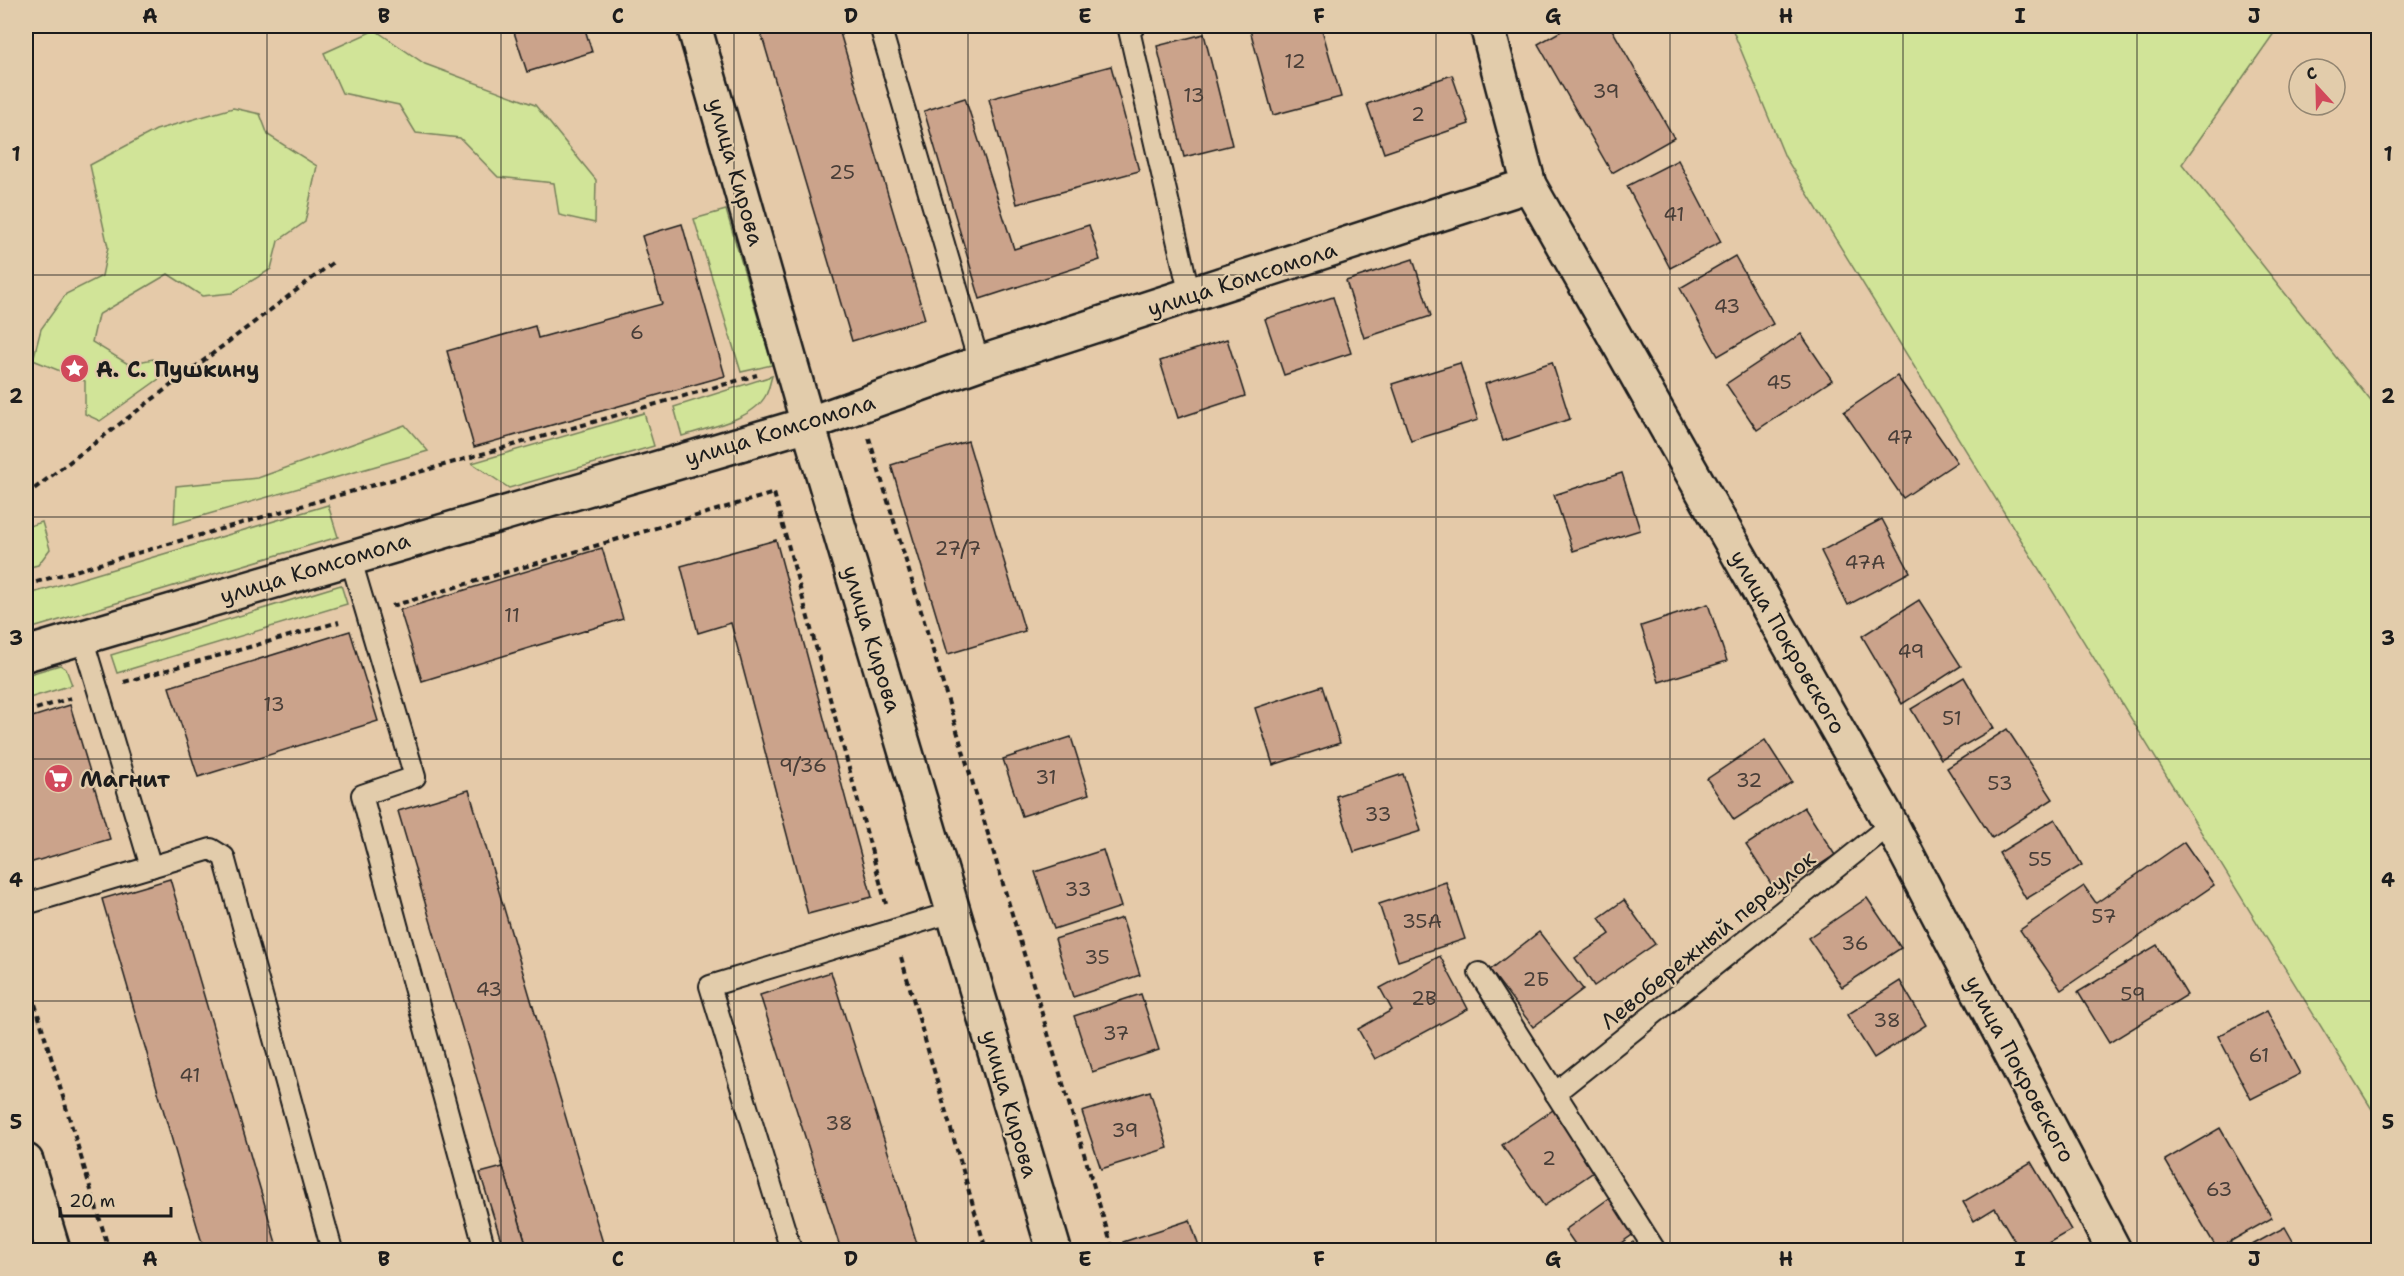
<svg xmlns="http://www.w3.org/2000/svg" width="2404" height="1276" viewBox="0 0 2404 1276" font-family="'Shantell Sans',sans-serif">
  <rect width="100%" height="100%" fill="#e5caa9"/>
  <filter id="ink" filterUnits="userSpaceOnUse"><feTurbulence type="fractalNoise" baseFrequency=".0167" numOctaves="2"/><feDisplacementMap in="SourceGraphic" scale="12" xChannelSelector="R" yChannelSelector="G"/><feConvolveMatrix kernelMatrix="1 2 1 2 8 2 1 2 1" color-interpolation-filters="sRGB"/></filter>
  <g filter="url(#ink)">
    <!-- green -->
    <g fill="#d1e498" stroke="#76805a" stroke-width="1.5">
      <polygon points="1731,26 2279,26 2182,164 2378,410 2378,1119 1785,157"/>
      <polygon points="375,30 425,64 535,105 596,180 595,223 559,215 554,183 498,177 460,138 416,133 399,105 342,93 324,53"/>
      <polygon points="233,108 260,114 268,135 317,166 305,222 278,241 271,269 232,293 202,296 168,274 98,315 92,342 128,364 153,359 163,376 100,421 85,414 85,381 33,360 41,329 66,294 102,276 108,247 90,165 156,130"/>
      <polygon points="726,210 772,365 741,372 694,219"/>
      <path d="M772,376c-2,6 -3,13 -6,19 -13,25 -59,33 -84,41l-8,-29z"/>
      <polygon points="644,413 654,446 509,488 472,463"/>
      <polygon points="405,425 428,451 174,524 176,486 258,478"/>
      <polygon points="328,505 338,537 26,630 26,595"/>
      <polygon points="42,522 50,549 38,565 26,568 26,527"/>
      <polygon points="341,585 347,604 117,673 111,655"/>
      <polygon points="60,665 66,669 72,685 26,699 26,675"/>
    </g>
    <!-- building -->
    <g fill="#cba38b" stroke="#1c1c1c" stroke-width="1.5">
      <polygon points="512,26 584,26 592,52 527,72"/>
      <polygon points="759,26 838,26 925,319 852,341"/>
      <polygon points="1249,26 1321,26 1341,97 1273,115"/>
      <polygon points="1570,26 1610,26 1674,138 1612,173 1538,44"/>
      <polygon points="1204,34 1232,145 1184,157 1157,46"/>
      <polygon points="1111,66 1139,171 1017,204 989,99"/>
      <polygon points="1452,75 1469,124 1384,153 1367,104"/>
      <polygon points="965,98 1014,249 1089,225 1100,260 980,299 924,111"/>
      <polygon points="1678,160 1721,242 1670,268 1627,186"/>
      <polygon points="682,224 725,376 474,447 447,351 535,326 538,338 662,304 642,236"/>
      <polygon points="1735,256 1773,324 1718,356 1680,288"/>
      <polygon points="1413,259 1431,316 1364,338 1346,281"/>
      <polygon points="1333,297 1351,353 1284,375 1265,319"/>
      <polygon points="1801,334 1832,380 1757,430 1726,384"/>
      <polygon points="1227,339 1245,396 1178,418 1160,361"/>
      <polygon points="1552,362 1570,419 1503,441 1485,384"/>
      <polygon points="1460,363 1478,420 1411,441 1392,384"/>
      <polygon points="1897,376 1957,462 1903,498 1844,412"/>
      <polygon points="968,441 1025,631 948,654 891,465"/>
      <polygon points="1622,473 1640,530 1573,551 1554,495"/>
      <polygon points="1882,519 1910,572 1848,605 1821,551"/>
      <polygon points="776,540 872,897 808,914 731,623 698,633 681,566"/>
      <polygon points="602,548 623,619 422,681 400,610"/>
      <polygon points="1919,600 1961,666 1902,704 1862,636"/>
      <polygon points="1708,604 1727,661 1659,682 1641,626"/>
      <polygon points="350,631 378,721 198,777 169,687"/>
      <polygon points="1964,677 1994,728 1941,759 1911,709"/>
      <polygon points="1322,686 1340,743 1273,765 1255,708"/>
      <polygon points="70,705 110,839 26,864 26,719"/>
      <polygon points="2007,729 2053,799 1992,838 1947,768"/>
      <polygon points="1071,737 1089,794 1022,816 1003,759"/>
      <polygon points="1765,740 1792,782 1734,820 1707,779"/>
      <polygon points="1403,774 1421,831 1354,852 1336,796"/>
      <polygon points="469,790 605,1250 528,1250 503,1167 398,811"/>
      <polygon points="1804,807 1835,855 1777,893 1746,845"/>
      <polygon points="2055,819 2082,865 2026,899 1999,853"/>
      <polygon points="2184,842 2214,885 2061,990 2020,930 2084,886 2096,903"/>
      <polygon points="1103,850 1121,907 1054,929 1035,872"/>
      <polygon points="170,879 278,1250 204,1250 102,899"/>
      <polygon points="1446,882 1465,939 1398,961 1379,904"/>
      <polygon points="1867,898 1901,948 1842,987 1808,938"/>
      <polygon points="1624,900 1655,944 1594,986 1575,958 1610,934 1599,918"/>
      <polygon points="1122,918 1140,975 1073,997 1055,939"/>
      <polygon points="1539,932 1583,989 1533,1027 1490,970"/>
      <polygon points="2157,945 2187,995 2109,1043 2078,992"/>
      <polygon points="1440,956 1468,1009 1375,1059 1358,1029 1392,1010 1380,988"/>
      <polygon points="831,972 919,1250 841,1250 760,995"/>
      <polygon points="1900,981 1926,1025 1874,1058 1847,1015"/>
      <polygon points="1141,994 1159,1050 1092,1072 1074,1016"/>
      <polygon points="2267,1011 2300,1074 2251,1099 2218,1036"/>
      <polygon points="1150,1091 1168,1148 1101,1169 1082,1112"/>
      <polygon points="1553,1110 1595,1171 1544,1206 1502,1145"/>
      <polygon points="2220,1128 2272,1218 2217,1249 2165,1160"/>
      <polygon points="2031,1162 2071,1230 2036,1250 2020,1250 1995,1208 1974,1221 1963,1202"/>
      <polygon points="503,1167 528,1250 504,1250 480,1173"/>
      <polygon points="1611,1197 1635,1233 1611,1250 1579,1250 1565,1230"/>
      <polygon points="1190,1220 1200,1250 1126,1250 1123,1242"/>
      <polygon points="2285,1227 2298,1250 2243,1250"/>
      <polygon points="1633,1242 1639,1250 1620,1250"/>
    </g>
    <g fill="none" stroke-linecap="round" stroke-linejoin="round">
      <defs>
        <g id="service">
          <polyline points="880,26 979,363"/>
          <polyline points="1135,26 1129,30 1190,296"/>
          <polyline points="350,557 415,777 362,795 485,1250"/>
          <polyline points="82,637 151,867"/>
          <polyline points="26,904 211,849 224,857 332,1250"/>
          <polyline points="1479,973 1655,1250"/>
          <polyline points="1555,1093 1891,824"/>
          <polyline points="791,1250 710,986 953,912"/>
        </g>
        <g id="minor">
          <polyline points="694,26 808,424 1054,1250"/>
          <polyline points="1487,26 1529,185 1891,824 2114,1250"/>
          <polyline points="26,654 808,424 979,363 1529,185"/>
        </g>
        <polyline id="tertiary" points="26,1161 53,1250"/>
      </defs>
      <!-- service casing -->
      <use href="#service" stroke="#1c1c1c" stroke-width="24"/>
      <!-- minor casing -->
      <use href="#minor" stroke="#1c1c1c" stroke-width="38"/>
      <!-- tertiary casing -->
      <use href="#tertiary" stroke="#1c1c1c" stroke-width="38"/>
      <!-- path -->
      <g stroke="#1c1c1c" stroke-width="4" stroke-dasharray="6 4.5" stroke-linecap="butt">
        <polyline points="869,438 1113,1250"/>
        <polyline points="26,495 335,261"/>
        <polyline points="26,585 757,375"/>
        <polyline points="392,606 774,493 886,904"/>
        <polyline points="124,682 339,622"/>
        <polyline points="26,712 71,698"/>
        <polyline points="901,957 986,1250"/>
        <polyline points="26,974 109,1250"/>
      </g>
      <!-- service -->
      <use href="#service" stroke="#e2ccab" stroke-width="20"/>
      <!-- minor -->
      <use href="#minor" stroke="#e2ccab" stroke-width="33"/>
      <!-- tertiary -->
      <use href="#tertiary" stroke="#e2ccab" stroke-width="33"/>
    </g>
  </g>
  <!-- grid -->
  <path fill="none" stroke="#1c1c1c" stroke-width="1.5" stroke-opacity="0.55" d="M267,26v1224M501,26v1224M734,26v1224M968,26v1224M1202,26v1224M1436,26v1224M1670,26v1224M1903,26v1224M2137,26v1224M26,275h2352M26,517h2352M26,759h2352M26,1001h2352"/>
  <!-- icons -->
  <defs>
    <symbol id="sight-disc" viewBox="-11 -11 22 22"><circle r="9.5" fill="#d1495b" stroke="#e2ccab"/><path d="M0-6L1.8-2.2L6-1.7L2.9 1.2L3.7 5.4L0 3.3L-3.7 5.4L-2.9 1.2L-6-1.7L-1.8-2.2Z" fill="#fff"/></symbol>
    <symbol id="supermarket-disc" viewBox="-11 -11 22 22"><circle r="9.5" fill="#d1495b" stroke="#e2ccab"/><path d="M-6-5.5h2.5l.6 2H6L4.5 2H-2.5L-4.4-4H-6ZM-1.5 3.2a1.3 1.3 0 1 0 .1 0ZM3 3.2a1.3 1.3 0 1 0 .1 0Z" fill="#fff"/></symbol>
  </defs>
  <g fill-rule="evenodd">
    <use href="#sight-disc" x="58" y="352" width="33" height="33"/>
    <use href="#supermarket-disc" x="42" y="762" width="33" height="33"/>
  </g>
  <g text-anchor="middle" dominant-baseline="central" stroke-width="4.5" stroke-linejoin="round" paint-order="stroke">
    <!-- number labels -->
    <g font-size="20" fill="#483e38">
      <text x="1295" y="61">12</text>
      <text x="1606" y="91">39</text>
      <text x="1194" y="95">13</text>
      <text x="1418" y="114">2</text>
      <text x="842" y="172">25</text>
      <text x="1674" y="214">41</text>
      <text x="1727" y="306">43</text>
      <text x="637" y="332">6</text>
      <text x="1779" y="382">45</text>
      <text x="1900" y="437">47</text>
      <text x="958" y="548">27/7</text>
      <text x="1865" y="562">47А</text>
      <text x="512" y="615">11</text>
      <text x="1911" y="651">49</text>
      <text x="274" y="704">13</text>
      <text x="1952" y="718">51</text>
      <text x="803" y="765">9/36</text>
      <text x="1046" y="777">31</text>
      <text x="1749" y="780">32</text>
      <text x="2000" y="783">53</text>
      <text x="1378" y="814">33</text>
      <text x="2040" y="859">55</text>
      <text x="1078" y="889">33</text>
      <text x="2104" y="916">57</text>
      <text x="1422" y="921">35А</text>
      <text x="1855" y="943">36</text>
      <text x="1097" y="957">35</text>
      <text x="1536" y="979">2Б</text>
      <text x="489" y="989">43</text>
      <text x="2133" y="994">59</text>
      <text x="1424" y="998">2В</text>
      <text x="1887" y="1020">38</text>
      <text x="1116" y="1033">37</text>
      <text x="2259" y="1055">61</text>
      <text x="190" y="1075">41</text>
      <text x="839" y="1123">38</text>
      <text x="1125" y="1130">39</text>
      <text x="1549" y="1158">2</text>
      <text x="2219" y="1189">63</text>
    </g>
    <!-- street labels -->
    <g font-size="22" fill="#1c1c1c" stroke="#e2ccab">
      <text transform="translate(736 172) rotate(74)">улица Кирова</text>
      <text transform="translate(1242 279) rotate(-18)">улица Комсомола</text>
      <text transform="translate(780 430) rotate(-17)">улица Комсомола</text>
      <text transform="translate(315 568) rotate(-17)">улица Комсомола</text>
      <text transform="translate(872 639) rotate(73)">улица Кирова</text>
      <text transform="translate(1788 642) rotate(60)">улица Покровского</text>
      <text transform="translate(1708 940) rotate(-39)">Левобережный переулок</text>
      <text transform="translate(2020 1069) rotate(62)">улица Покровского</text>
      <text transform="translate(1010 1104) rotate(74)">улица Кирова</text>
    </g>
    <!-- poi labels -->
    <g font-size="22" font-weight="bold" fill="#1c1c1c" stroke="#e2ccab" text-anchor="start">
      <text x="96" y="369">А. С. Пушкину</text>
      <text x="80" y="779">Магнит</text>
    </g>
  </g>
  <!-- margin -->
  <rect width="2404" height="1276" fill="none" stroke="#e2ccab" stroke-width="66"/>
  <!-- north arrow -->
  <g transform="translate(2317 87) rotate(338)"><circle r="28" fill="#e2ccab" stroke="#938672" stroke-width="1.5"/>
  <path d="M0-4.5L10 22L0 15L-10 22Z" fill="#d1495b"/>
  <text y="-9" font-size="16" font-weight="bold" text-anchor="middle" fill="#1c1c1c">С</text>
  </g>
  <!-- scale -->
  <path d="M60 1207v9h111v-9" fill="none" stroke="#1c1c1c" stroke-width="3"/>
  <text x="69" y="1207" font-size="18" fill="#1c1c1c" stroke="#e2ccab" stroke-width="4.5" paint-order="stroke">20 m</text>
  <rect x="33" y="33" width="2338" height="1210" fill="none" stroke="#1c1c1c" stroke-width="2"/>
  <g font-size="20" text-anchor="middle" font-weight="bold" fill="#1c1c1c">
    <text x="150" y="23">A</text>
    <text x="384" y="23">B</text>
    <text x="618" y="23">C</text>
    <text x="851" y="23">D</text>
    <text x="1085" y="23">E</text>
    <text x="1319" y="23">F</text>
    <text x="1553" y="23">G</text>
    <text x="1786" y="23">H</text>
    <text x="2020" y="23">I</text>
    <text x="2254" y="23">J</text>
    <text x="16" y="161">1</text>
    <text x="2388" y="161">1</text>
    <text x="16" y="403">2</text>
    <text x="2388" y="403">2</text>
    <text x="16" y="645">3</text>
    <text x="2388" y="645">3</text>
    <text x="16" y="887">4</text>
    <text x="2388" y="887">4</text>
    <text x="16" y="1129">5</text>
    <text x="2388" y="1129">5</text>
    <text x="150" y="1266">A</text>
    <text x="384" y="1266">B</text>
    <text x="618" y="1266">C</text>
    <text x="851" y="1266">D</text>
    <text x="1085" y="1266">E</text>
    <text x="1319" y="1266">F</text>
    <text x="1553" y="1266">G</text>
    <text x="1786" y="1266">H</text>
    <text x="2020" y="1266">I</text>
    <text x="2254" y="1266">J</text>
  </g>
</svg>
